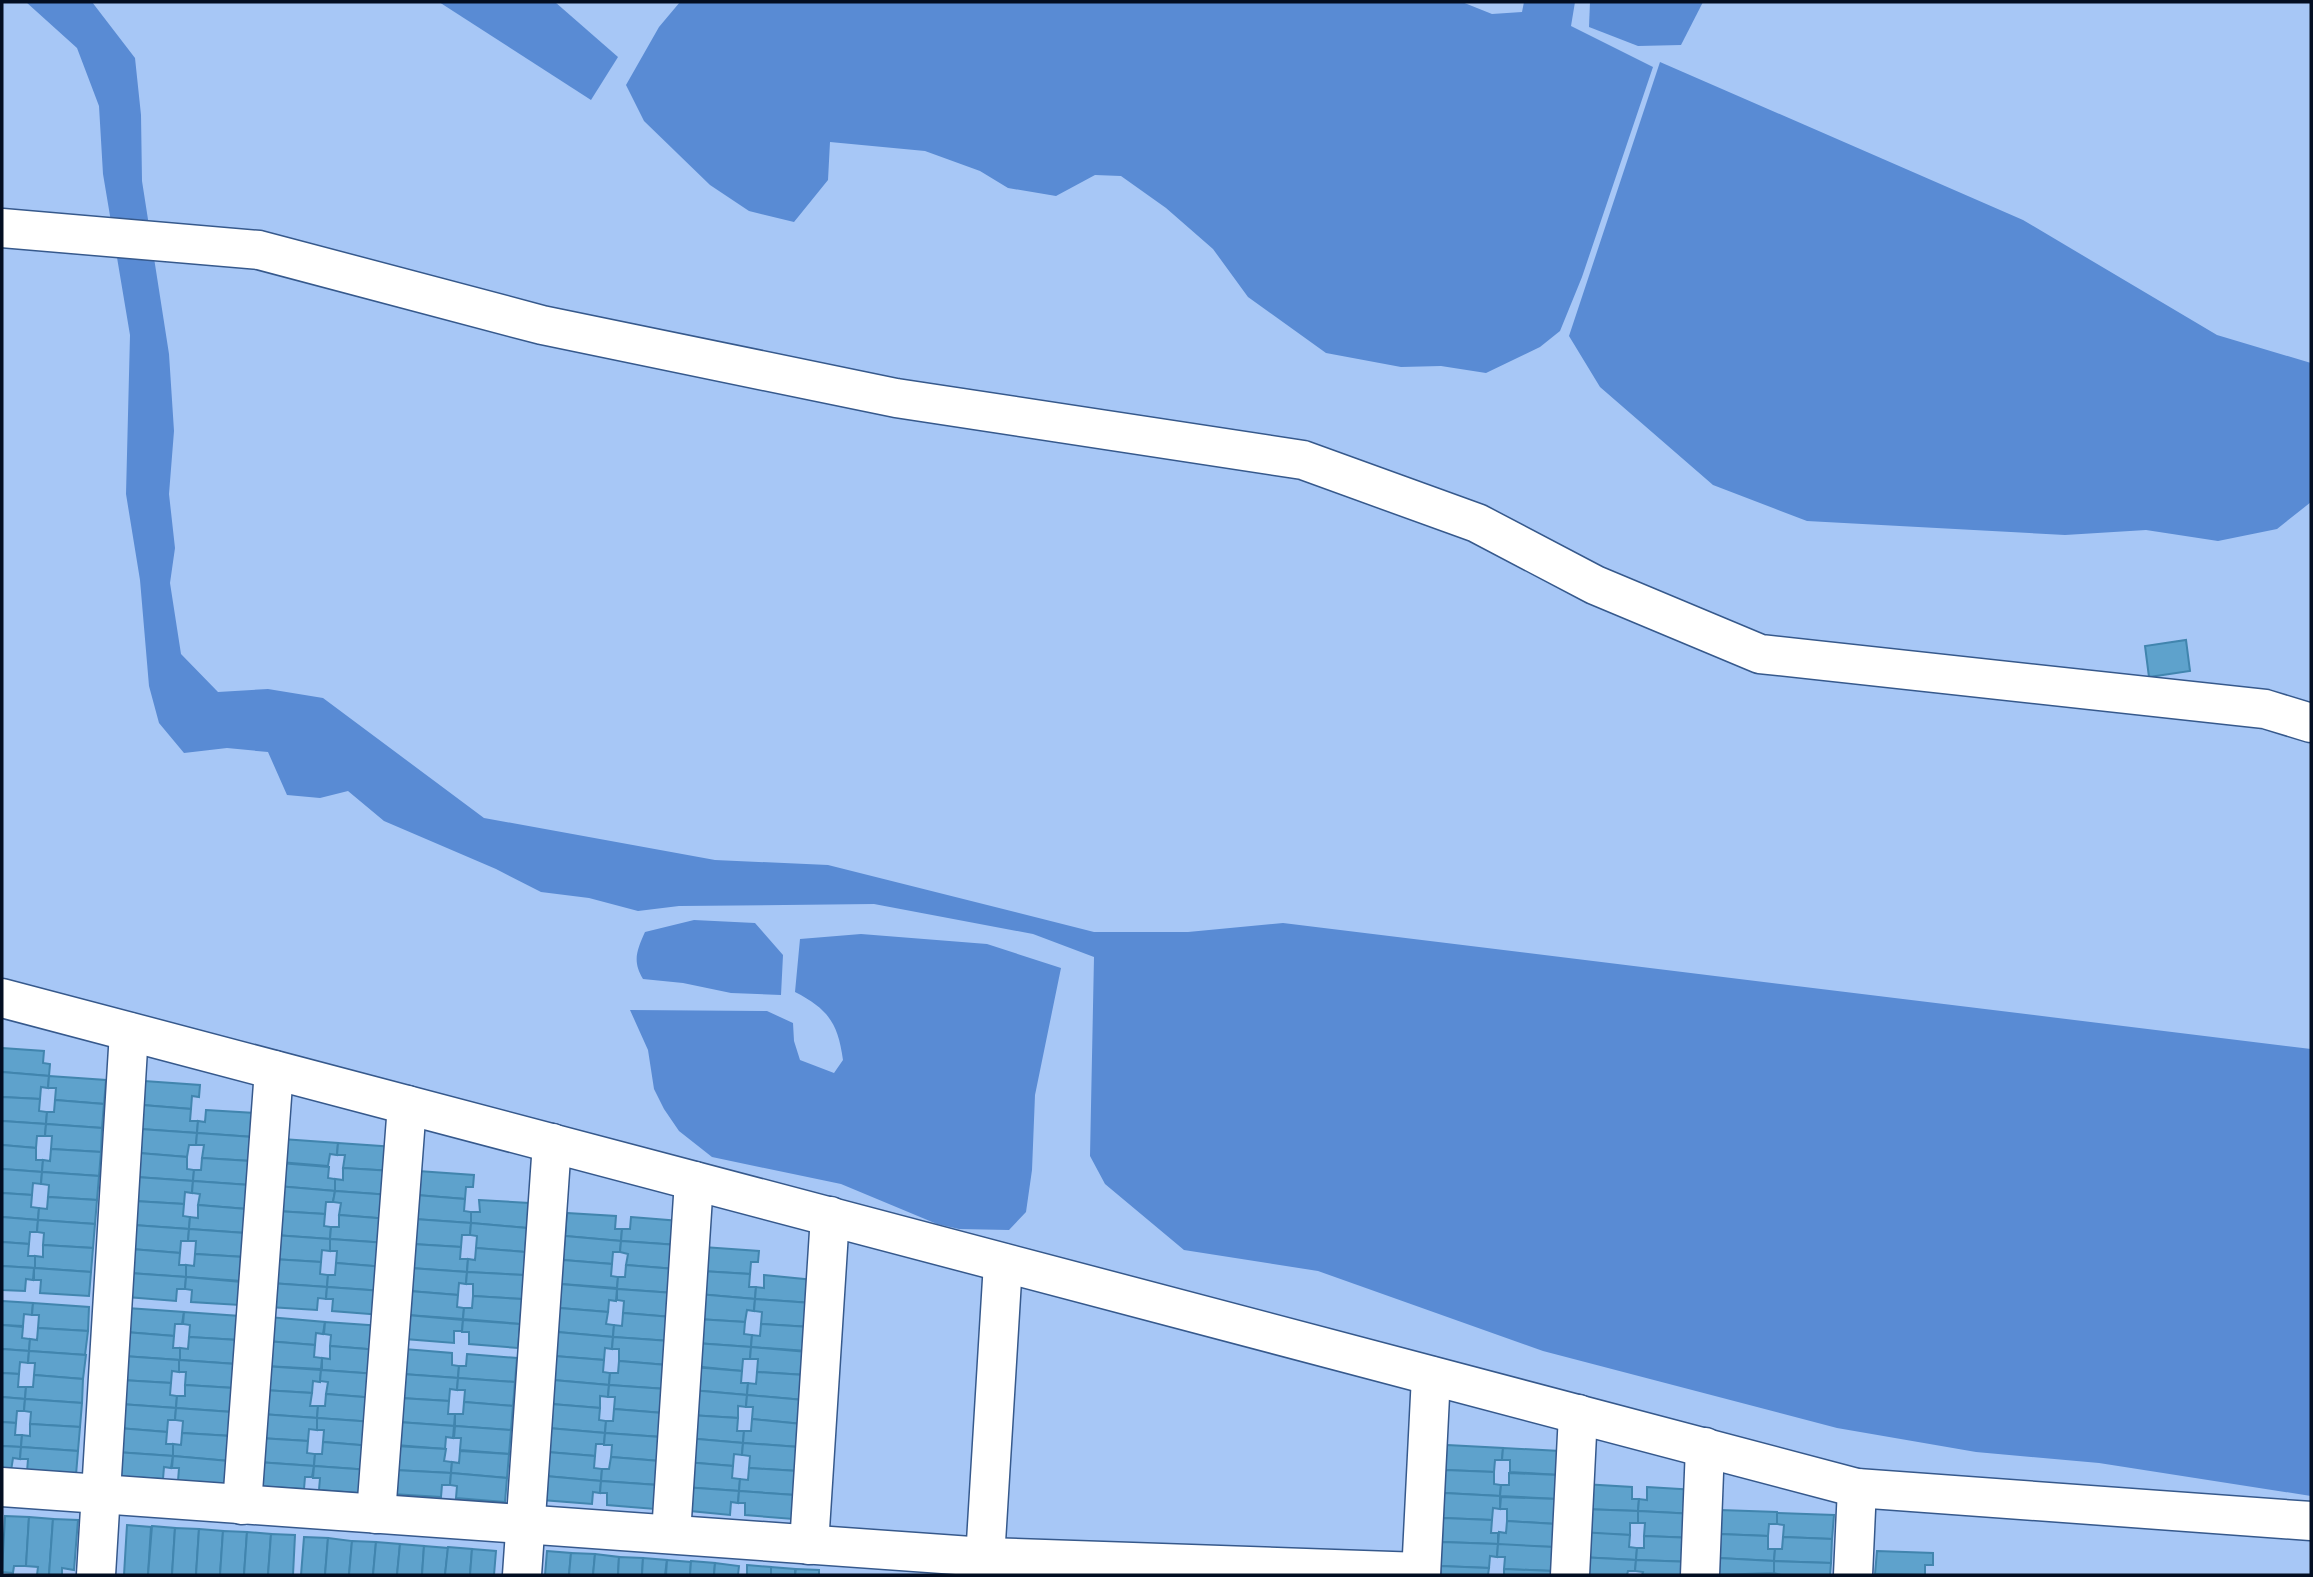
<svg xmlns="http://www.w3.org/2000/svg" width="2313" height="1577" viewBox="0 0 2313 1577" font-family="Inter,sans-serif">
  <rect width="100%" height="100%" fill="#a7c7f6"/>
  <!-- water -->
  <g fill="#598bd4">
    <polygon points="26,2 92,2 135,58 141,115 142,181 169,354 174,431 169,494 175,548 170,583 181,654 218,692 268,689 323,698 484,818 715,860 828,865 1094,932 1188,932 1283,923 2311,1049 2311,1496 2099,1463 1976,1452 1837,1428 1543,1351 1318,1271 1184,1250 1105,1184 1090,1156 1094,957 1033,934 874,904 679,906 638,911 589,898 541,892 496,869 384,821 348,791 320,798 287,795 268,752 227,748 184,753 159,723 149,686 140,580 126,494 130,335 103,174 99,106 77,48"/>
    <polygon points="439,2 555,2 618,57 591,100"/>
    <polygon points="680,2 1462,2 1492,14 1522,12 1524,2 1575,2 1571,26 1653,67 1582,277 1560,331 1540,347 1486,373 1441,366 1401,367 1326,353 1248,297 1213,249 1166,208 1121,176 1095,175 1056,196 1008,188 980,171 925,151 830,142 828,180 794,222 749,211 710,185 644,121 626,85 659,27"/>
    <polygon points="1590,2 1703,2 1681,45 1638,46 1589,27"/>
    <polygon points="1660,62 2023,220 2217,335 2311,363 2311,502 2277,529 2218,541 2146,530 2065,535 1807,521 1713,485 1600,387 1569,336"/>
    <path d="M694,920l61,3 28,32 -2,40 -50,-2 -48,-10 -40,-4c-11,-18 -6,-29 2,-47z"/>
    <path d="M861,934l126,10 74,24 -26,127 -3,75 -6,42 -17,18 -50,-1 -22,-5 -96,-40 -129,-27 -33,-26 -15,-22 -10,-20 -6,-39 -18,-40 137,1 26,12 1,18 6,19 34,13 9,-13c-5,-37 -15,-51 -48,-68l5,-53z"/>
  </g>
  <!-- building -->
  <g fill="#5ea2cc" stroke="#4185ae" stroke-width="2">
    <polygon points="2186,640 2190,671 2149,677 2145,646"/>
    <polygon points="2,1048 44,1051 43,1063 50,1064 49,1076 2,1072"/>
    <polygon points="2,1072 49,1076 48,1088 41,1087 40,1099 2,1097"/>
    <polygon points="49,1076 106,1080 104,1104 55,1100 56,1088 48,1088"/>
    <polygon points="144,1081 200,1085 199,1097 192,1096 191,1109 142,1105"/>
    <polygon points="2,1097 40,1099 39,1111 47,1112 46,1124 2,1121"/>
    <polygon points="55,1100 104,1104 102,1128 46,1124 47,1112 54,1112"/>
    <polygon points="142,1105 191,1109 190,1121 198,1121 197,1133 140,1129"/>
    <polygon points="206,1110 255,1113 253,1137 197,1133 198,1121 205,1122"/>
    <polygon points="2,1121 46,1124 45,1136 37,1136 36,1148 2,1145"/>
    <polygon points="46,1124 102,1128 101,1152 51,1149 52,1136 45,1136"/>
    <polygon points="140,1129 197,1133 196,1145 189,1145 187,1157 138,1153"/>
    <polygon points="197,1133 253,1137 251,1161 202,1158 204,1145 196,1145"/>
    <polygon points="282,1139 338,1143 337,1155 330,1154 328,1166 279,1162"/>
    <polygon points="338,1143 395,1147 393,1171 343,1168 345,1155 337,1155"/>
    <polygon points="2,1145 36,1148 36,1160 43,1160 42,1172 2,1169"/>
    <polygon points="51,1149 101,1152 99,1176 42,1172 43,1160 50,1161"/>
    <polygon points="139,1153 187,1157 187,1169 194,1170 193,1181 136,1177"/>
    <polygon points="202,1158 251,1161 249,1185 193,1181 194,1170 201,1170"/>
    <polygon points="280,1163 329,1167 328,1178 335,1179 335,1191 277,1186"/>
    <polygon points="343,1168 393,1171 390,1195 335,1191 335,1179 343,1180"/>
    <polygon points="2,1169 42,1172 41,1184 33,1183 32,1195 2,1193"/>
    <polygon points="418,1171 474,1175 473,1187 466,1187 465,1199 416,1195"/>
    <polygon points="42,1172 99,1176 97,1200 48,1197 49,1185 41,1184"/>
    <polygon points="136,1177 193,1181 192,1193 185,1192 184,1204 134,1201"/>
    <polygon points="193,1181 250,1185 247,1209 198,1205 200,1194 192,1193"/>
    <polygon points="277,1186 335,1191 333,1202 326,1202 325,1214 276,1211"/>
    <polygon points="335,1191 391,1195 389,1219 339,1215 341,1203 333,1202"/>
    <polygon points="2,1193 32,1195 31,1207 39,1208 38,1220 2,1217"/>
    <polygon points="416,1195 465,1199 464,1211 471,1212 471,1223 414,1219"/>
    <polygon points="48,1197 97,1200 95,1224 38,1220 39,1208 47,1209"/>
    <polygon points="479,1200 529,1203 527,1228 471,1223 471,1212 480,1212"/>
    <polygon points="134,1201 184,1204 183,1216 190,1217 189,1229 133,1225"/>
    <polygon points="198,1205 247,1209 245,1233 189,1229 190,1217 198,1218"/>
    <polygon points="276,1211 325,1214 324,1226 331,1227 330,1239 274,1235"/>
    <polygon points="567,1213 616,1216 615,1229 622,1229 621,1241 565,1236"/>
    <polygon points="339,1215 389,1219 387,1243 330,1239 331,1227 339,1227"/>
    <polygon points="2,1217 38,1220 37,1232 30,1232 29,1244 2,1242"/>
    <polygon points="631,1217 680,1221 678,1245 621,1241 622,1229 630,1229"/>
    <polygon points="414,1219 471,1223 470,1235 462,1235 461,1247 412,1244"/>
    <polygon points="38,1220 95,1224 93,1248 43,1245 44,1233 37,1232"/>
    <polygon points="471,1223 527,1228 525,1252 476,1248 477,1236 470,1235"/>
    <polygon points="133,1225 189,1229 188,1241 181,1241 180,1253 131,1249"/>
    <polygon points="189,1229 245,1233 244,1257 195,1254 196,1241 188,1241"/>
    <polygon points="274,1235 330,1239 330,1251 322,1250 321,1262 272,1259"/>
    <polygon points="565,1236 621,1241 620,1252 613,1252 612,1264 563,1260"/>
    <polygon points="330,1239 387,1243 385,1267 336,1263 337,1251 330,1251"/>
    <polygon points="621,1241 678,1245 676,1269 626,1265 628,1254 620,1252"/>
    <polygon points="2,1242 29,1244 28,1256 35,1256 35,1268 2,1266"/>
    <polygon points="412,1244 461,1247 460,1259 468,1259 467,1272 410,1268"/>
    <polygon points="43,1245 93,1248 91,1272 35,1268 35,1256 43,1257"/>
    <polygon points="703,1247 759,1251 758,1262 751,1262 750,1274 701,1271"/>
    <polygon points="476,1248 525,1252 524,1275 467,1272 468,1259 475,1260"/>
    <polygon points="131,1249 180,1253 179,1265 186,1265 186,1277 129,1273"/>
    <polygon points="195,1254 244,1257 242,1281 186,1277 186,1265 194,1266"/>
    <polygon points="272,1259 321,1262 320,1274 328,1275 327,1287 270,1283"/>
    <polygon points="563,1260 612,1264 611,1276 618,1277 617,1288 561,1284"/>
    <polygon points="336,1263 385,1267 383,1291 327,1287 328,1275 335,1275"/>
    <polygon points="626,1265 675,1269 674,1293 617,1289 618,1277 625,1277"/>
    <polygon points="2,1266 34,1268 33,1280 26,1279 25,1291 2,1290"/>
    <polygon points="34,1268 91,1272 89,1296 40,1293 41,1280 34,1280"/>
    <polygon points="410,1268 467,1272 466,1284 459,1283 458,1295 409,1291"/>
    <polygon points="701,1271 750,1274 749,1287 756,1287 755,1299 698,1294"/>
    <polygon points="467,1272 524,1275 522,1299 473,1296 473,1284 466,1284"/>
    <polygon points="129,1273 186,1277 185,1289 177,1289 176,1301 127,1297"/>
    <polygon points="764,1275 814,1280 812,1303 755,1299 756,1287 764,1288"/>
    <polygon points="186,1277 242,1282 240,1305 191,1302 192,1290 185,1289"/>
    <polygon points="270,1283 327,1287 326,1299 318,1298 317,1310 269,1307"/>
    <polygon points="560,1284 617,1289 616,1301 609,1300 608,1312 559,1308"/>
    <polygon points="327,1287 383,1291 382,1315 332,1311 333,1299 326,1299"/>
    <polygon points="617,1289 674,1293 672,1317 623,1313 624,1301 617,1300"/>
    <polygon points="409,1291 458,1295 457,1307 464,1308 463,1319 407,1315"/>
    <polygon points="698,1294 755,1299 754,1311 747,1310 745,1322 697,1319"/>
    <polygon points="473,1296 522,1299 520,1324 463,1319 464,1308 472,1308"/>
    <polygon points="755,1299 812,1303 810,1327 761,1324 762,1312 754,1311"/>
    <polygon points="2,1301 33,1303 32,1315 24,1314 23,1326 2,1325"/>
    <polygon points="33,1303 89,1307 88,1331 38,1328 39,1315 32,1315"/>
    <polygon points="127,1308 184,1312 182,1324 175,1324 174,1336 125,1332"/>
    <polygon points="559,1308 608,1312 606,1324 614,1325 613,1337 557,1332"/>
    <polygon points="184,1312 240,1316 238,1340 189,1337 190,1325 183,1324"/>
    <polygon points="623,1313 672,1317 670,1341 613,1337 614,1325 622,1326"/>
    <polygon points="407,1315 463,1320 462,1331 454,1331 454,1343 405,1339"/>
    <polygon points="268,1317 325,1322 323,1334 316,1333 315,1345 266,1341"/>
    <polygon points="697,1319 745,1322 744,1334 752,1335 751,1347 695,1343"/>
    <polygon points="463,1320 520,1324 518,1348 469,1344 469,1332 462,1332"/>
    <polygon points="325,1322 382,1326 379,1350 330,1346 331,1335 324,1334"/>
    <polygon points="761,1324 810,1327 808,1351 751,1347 752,1335 760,1336"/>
    <polygon points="2,1325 23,1327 22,1338 30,1339 29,1351 2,1349"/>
    <polygon points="38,1328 88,1331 85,1355 29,1351 30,1339 37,1340"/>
    <polygon points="125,1332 174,1336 173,1348 180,1348 180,1360 123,1356"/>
    <polygon points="557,1332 613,1337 612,1349 605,1348 604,1360 554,1356"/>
    <polygon points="189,1337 238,1340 236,1364 180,1360 180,1348 188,1349"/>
    <polygon points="613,1337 670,1341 668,1365 619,1361 619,1349 612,1349"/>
    <polygon points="266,1341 315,1345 314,1357 322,1358 321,1369 264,1366"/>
    <polygon points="695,1343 751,1347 750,1359 743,1359 742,1371 692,1366"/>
    <polygon points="330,1346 379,1350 377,1374 322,1370 322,1358 330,1359"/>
    <polygon points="751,1347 808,1352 806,1375 757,1372 758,1359 750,1359"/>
    <polygon points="2,1349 29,1351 28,1363 20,1362 19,1374 2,1373"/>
    <polygon points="404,1349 452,1353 452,1365 459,1366 458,1378 402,1374"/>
    <polygon points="29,1351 86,1355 83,1379 34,1375 35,1363 28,1363"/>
    <polygon points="467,1354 517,1358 515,1382 458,1378 459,1366 466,1366"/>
    <polygon points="123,1356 179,1360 179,1372 172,1371 171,1383 121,1380"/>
    <polygon points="554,1356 604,1360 603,1372 610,1373 609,1385 553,1380"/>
    <polygon points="179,1360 236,1364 234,1388 185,1385 186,1372 179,1372"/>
    <polygon points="619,1361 667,1365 666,1389 609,1385 610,1373 618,1373"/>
    <polygon points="264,1366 321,1370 320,1382 313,1381 312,1393 263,1390"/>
    <polygon points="693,1367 742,1371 741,1383 748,1383 747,1395 691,1390"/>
    <polygon points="321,1370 377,1374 376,1398 326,1394 328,1382 320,1381"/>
    <polygon points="757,1372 805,1375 804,1400 747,1395 748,1383 756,1384"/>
    <polygon points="2,1373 19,1374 18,1387 26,1387 25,1399 2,1397"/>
    <polygon points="402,1374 458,1378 457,1390 450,1389 449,1401 400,1398"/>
    <polygon points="34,1375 83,1379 82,1403 25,1399 26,1387 33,1387"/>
    <polygon points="458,1378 515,1382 513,1406 464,1402 465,1390 457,1390"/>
    <polygon points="121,1380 171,1383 170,1395 177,1396 176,1408 120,1404"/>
    <polygon points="553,1380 609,1385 608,1397 600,1396 600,1408 551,1404"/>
    <polygon points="185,1385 234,1388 232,1412 176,1408 177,1396 185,1396"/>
    <polygon points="609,1385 666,1389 663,1413 614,1409 615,1397 608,1397"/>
    <polygon points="263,1390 312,1393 310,1406 318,1406 317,1418 261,1414"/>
    <polygon points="691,1390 747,1395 746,1407 738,1406 738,1418 689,1415"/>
    <polygon points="326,1394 376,1398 374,1422 317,1418 318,1406 325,1406"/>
    <polygon points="747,1395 804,1400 802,1424 752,1419 753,1407 746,1407"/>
    <polygon points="2,1397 25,1399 24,1411 17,1411 16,1423 2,1422"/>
    <polygon points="400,1398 449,1401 448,1414 455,1414 454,1426 398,1422"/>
    <polygon points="25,1399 82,1403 80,1427 30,1424 31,1412 24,1411"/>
    <polygon points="464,1402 513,1406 511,1430 455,1426 455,1414 463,1414"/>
    <polygon points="120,1404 176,1408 175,1420 168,1420 167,1432 118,1428"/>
    <polygon points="551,1404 600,1408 599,1420 606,1421 605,1433 548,1428"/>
    <polygon points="176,1408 232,1412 231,1436 182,1433 183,1421 175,1420"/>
    <polygon points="614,1409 663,1413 661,1437 605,1433 606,1421 613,1421"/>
    <polygon points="261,1414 317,1418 317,1430 309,1429 308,1441 259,1438"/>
    <polygon points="689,1415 738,1418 737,1431 744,1431 743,1443 686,1438"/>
    <polygon points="317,1418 374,1422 372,1446 323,1442 324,1430 317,1430"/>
    <polygon points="752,1419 802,1424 799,1447 743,1443 744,1431 751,1431"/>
    <polygon points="2,1422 16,1423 15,1435 22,1435 21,1447 2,1446"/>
    <polygon points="398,1422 454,1426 453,1438 446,1437 445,1449 396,1445"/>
    <polygon points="30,1424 80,1427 78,1451 21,1447 22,1435 30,1436"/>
    <polygon points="455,1426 511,1430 509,1454 460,1450 461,1438 454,1438"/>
    <polygon points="118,1428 167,1432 166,1444 173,1444 173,1456 115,1452"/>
    <polygon points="548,1428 605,1433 604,1444 596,1444 595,1456 547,1452"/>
    <polygon points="182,1433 231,1436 229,1461 173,1456 173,1444 181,1445"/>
    <polygon points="605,1433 661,1437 660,1461 611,1457 612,1445 604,1445"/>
    <polygon points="259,1438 308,1441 307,1453 315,1454 314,1466 257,1462"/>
    <polygon points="686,1438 743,1443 742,1455 734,1454 733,1466 685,1462"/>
    <polygon points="323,1442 372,1446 370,1470 314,1466 315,1454 322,1454"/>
    <polygon points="743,1443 799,1447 798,1471 749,1468 750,1456 742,1455"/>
    <polygon points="1447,1445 1503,1448 1502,1460 1495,1460 1494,1472 1445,1470"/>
    <polygon points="2,1446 21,1447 20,1459 13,1458 11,1471 2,1470"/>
    <polygon points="396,1446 446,1449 444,1461 452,1462 451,1473 394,1470"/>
    <polygon points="21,1447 78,1451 76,1475 27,1472 28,1459 20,1459"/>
    <polygon points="1503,1448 1560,1451 1559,1475 1510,1472 1510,1460 1502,1460"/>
    <polygon points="460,1451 509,1454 507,1478 451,1473 452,1462 459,1463"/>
    <polygon points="116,1452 173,1456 171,1468 164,1467 163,1479 114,1476"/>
    <polygon points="547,1452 595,1456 594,1468 602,1469 601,1481 545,1476"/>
    <polygon points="173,1456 229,1461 227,1484 178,1481 179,1468 172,1468"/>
    <polygon points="611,1457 660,1461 658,1485 601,1481 602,1469 609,1469"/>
    <polygon points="257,1462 314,1466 312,1477 305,1477 304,1489 255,1486"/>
    <polygon points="685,1462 733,1466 732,1478 740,1479 739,1491 683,1487"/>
    <polygon points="314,1466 370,1470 369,1494 319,1490 320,1478 313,1478"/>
    <polygon points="749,1468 798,1471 795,1495 739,1491 740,1479 748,1480"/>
    <polygon points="394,1470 451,1473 450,1485 442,1485 441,1497 392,1494"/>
    <polygon points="1445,1470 1494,1472 1494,1484 1501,1485 1500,1496 1444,1493"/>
    <polygon points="451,1473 507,1478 505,1502 456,1498 457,1486 450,1485"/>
    <polygon points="1509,1473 1559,1475 1557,1499 1500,1496 1501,1485 1509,1485"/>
    <polygon points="545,1476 601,1481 600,1493 593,1492 592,1504 542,1500"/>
    <polygon points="601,1481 658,1485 655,1509 607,1505 607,1493 600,1493"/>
    <polygon points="1583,1484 1632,1487 1632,1499 1639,1499 1638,1511 1582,1509"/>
    <polygon points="683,1487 739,1491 738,1503 731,1502 730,1515 680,1510"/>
    <polygon points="1647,1487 1696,1490 1695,1514 1638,1511 1639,1499 1647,1500"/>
    <polygon points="739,1491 795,1495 793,1519 745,1515 745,1503 738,1503"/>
    <polygon points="1444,1493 1500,1496 1500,1509 1493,1508 1492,1520 1443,1518"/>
    <polygon points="1501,1497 1557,1499 1556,1524 1507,1521 1507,1509 1500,1509"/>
    <polygon points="1582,1509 1638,1511 1638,1523 1630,1523 1630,1535 1580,1533"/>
    <polygon points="1720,1510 1777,1512 1777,1524 1769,1524 1768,1536 1719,1534"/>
    <polygon points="1638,1511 1695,1514 1694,1538 1644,1536 1645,1523 1638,1523"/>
    <polygon points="1777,1513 1834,1515 1832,1539 1783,1537 1784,1525 1777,1524"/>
    <polygon points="5,1516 29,1517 26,1566 14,1566 13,1573 2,1572"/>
    <polygon points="29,1517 53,1519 49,1575 37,1575 38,1567 26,1566"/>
    <polygon points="1443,1518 1492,1520 1491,1533 1498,1533 1498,1544 1442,1542"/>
    <polygon points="53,1519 78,1520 74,1570 62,1568 62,1575 49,1575"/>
    <polygon points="1507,1521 1556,1524 1554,1547 1498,1545 1499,1532 1506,1533"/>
    <polygon points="127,1525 151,1527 148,1575 124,1575"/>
    <polygon points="152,1526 175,1528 172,1575 148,1575"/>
    <polygon points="175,1528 199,1529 196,1575 172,1575"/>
    <polygon points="199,1529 223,1531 220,1575 196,1575"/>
    <polygon points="223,1531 247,1532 244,1575 220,1575"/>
    <polygon points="247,1532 271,1534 268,1575 244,1575"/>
    <polygon points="1580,1532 1630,1535 1629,1547 1637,1548 1636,1560 1579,1557"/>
    <polygon points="271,1534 295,1535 293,1575 268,1575"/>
    <polygon points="1719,1534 1768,1536 1768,1549 1775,1549 1774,1561 1718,1558"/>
    <polygon points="1644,1536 1694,1538 1693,1562 1636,1560 1637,1548 1644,1548"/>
    <polygon points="304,1537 328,1538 325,1575 301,1575"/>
    <polygon points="1783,1537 1832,1539 1831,1563 1774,1561 1775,1549 1782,1549"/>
    <polygon points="328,1538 352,1541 349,1575 325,1575"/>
    <polygon points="352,1541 376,1542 373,1575 349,1575"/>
    <polygon points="376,1542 400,1544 397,1575 373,1575"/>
    <polygon points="1442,1542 1498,1544 1497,1557 1490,1556 1489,1568 1440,1566"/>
    <polygon points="400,1544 424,1546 422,1575 397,1575"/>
    <polygon points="1498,1544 1554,1547 1553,1571 1504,1569 1505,1557 1497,1557"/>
    <polygon points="424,1546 448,1548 445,1575 422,1575"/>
    <polygon points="448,1547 472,1549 470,1575 445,1575"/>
    <polygon points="472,1549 496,1551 494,1575 470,1575"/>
    <polygon points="547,1551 571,1553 569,1575 545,1575"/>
    <polygon points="1877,1551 1933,1553 1933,1565 1925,1565 1925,1575 1875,1574"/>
    <polygon points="571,1553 595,1554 593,1575 569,1575"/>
    <polygon points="595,1554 619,1557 618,1575 593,1575"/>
    <polygon points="619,1557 643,1558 642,1575 618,1575"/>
    <polygon points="1579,1557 1636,1560 1635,1571 1628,1571 1627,1575 1578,1575"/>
    <polygon points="643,1558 667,1560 665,1575 642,1575"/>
    <polygon points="1718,1558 1774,1561 1774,1573 1717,1575"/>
    <polygon points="667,1560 691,1562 690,1575 666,1575"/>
    <polygon points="1636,1560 1693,1562 1692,1575 1642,1575 1643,1572 1635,1571"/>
    <polygon points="691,1561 715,1563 714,1575 690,1575"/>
    <polygon points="1774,1561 1831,1563 1830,1575 1781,1575 1774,1573"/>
    <polygon points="715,1563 739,1566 738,1575 714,1575"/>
    <polygon points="747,1565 771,1567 771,1575 747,1575"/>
    <polygon points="1440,1566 1489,1568 1488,1575 1439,1575"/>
    <polygon points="771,1567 795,1569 795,1575 771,1575"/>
    <polygon points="796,1569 819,1570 819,1575 795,1575"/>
    <polygon points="1504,1569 1553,1571 1553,1575 1504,1575"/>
  </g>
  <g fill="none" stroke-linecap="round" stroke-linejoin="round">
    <defs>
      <g id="minor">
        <polyline points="2,228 259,250 542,325 896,398 1303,460 1477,523 1595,585 1760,654 2265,709 2311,723"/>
        <polyline points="2,998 1857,1488 2311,1521"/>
        <polyline points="2,1487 985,1557 1421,1572"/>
        <polyline points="242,1505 274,1070"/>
        <polyline points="376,1514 407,1105"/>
        <polyline points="671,1534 694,1181"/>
        <polyline points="809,1545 830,1216"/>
        <polyline points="96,1575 129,1032"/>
        <polyline points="522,1575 552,1143"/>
        <polyline points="984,1575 1003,1263"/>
        <polyline points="1421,1575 1431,1376"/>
        <polyline points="1570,1575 1578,1414"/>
        <polyline points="1700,1575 1705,1447"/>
        <polyline points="1853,1575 1857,1488"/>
      </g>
    </defs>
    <!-- minor casing -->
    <use href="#minor" stroke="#36598c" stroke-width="41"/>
    <!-- minor -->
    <use href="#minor" stroke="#fff" stroke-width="38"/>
  </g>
  <!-- border -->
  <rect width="2313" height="1577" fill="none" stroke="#030e22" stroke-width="7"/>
</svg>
